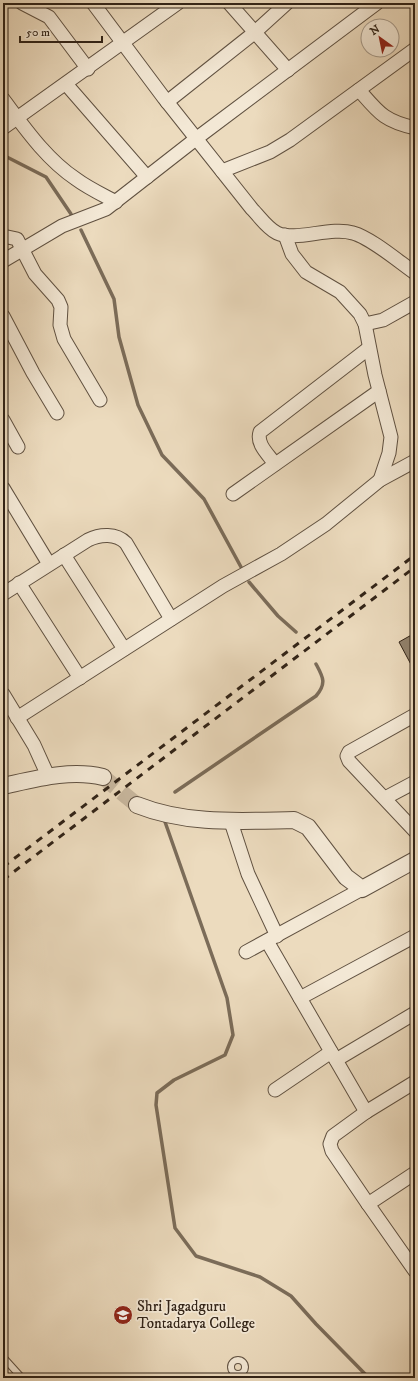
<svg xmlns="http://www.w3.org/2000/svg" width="418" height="1381" viewBox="0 0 418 1381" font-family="'IM FELL DW Pica',serif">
  <rect width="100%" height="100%" fill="#ecdbbe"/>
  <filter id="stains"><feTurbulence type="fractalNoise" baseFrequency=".005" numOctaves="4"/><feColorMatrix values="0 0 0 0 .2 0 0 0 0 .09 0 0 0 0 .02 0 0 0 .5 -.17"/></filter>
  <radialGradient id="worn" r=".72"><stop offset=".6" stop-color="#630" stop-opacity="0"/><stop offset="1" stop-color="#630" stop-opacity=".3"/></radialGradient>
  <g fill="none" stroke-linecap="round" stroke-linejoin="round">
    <!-- stream -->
    <g stroke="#7b6c59" stroke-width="3.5">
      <polyline points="3,155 46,177 71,214"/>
      <polyline points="81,230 114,299 119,337 138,405 162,455 204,499 241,567"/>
      <polyline points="249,582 278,616 296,632"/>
      <path d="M175,792l141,-96c11,-13 7,-19 0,-32"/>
      <polyline points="164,819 227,998 233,1035 225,1055 174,1080 157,1093 156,1105 175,1228 196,1256 260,1277 291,1296 316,1324 369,1378"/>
    </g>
  </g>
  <!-- building -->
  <polygon fill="#92836e" stroke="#312317" points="415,633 415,672 399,642"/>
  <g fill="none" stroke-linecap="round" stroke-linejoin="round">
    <!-- tertiary-tunnel -->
    <polyline stroke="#c7b69d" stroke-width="16" stroke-dasharray="16 8" stroke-linecap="butt" points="103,777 137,805"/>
    <defs>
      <g id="service">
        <polyline points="3,1357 22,1378"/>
        <circle cx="238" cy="1367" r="7"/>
      </g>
      <g id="minor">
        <polyline points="22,3 49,17 88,69"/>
        <path d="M93,3l71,95 88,111c8,8 15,19 25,24 18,9 54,-7 76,0 18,5 45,28 62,40"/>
        <polyline points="229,3 288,70"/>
        <polyline points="66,84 147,177"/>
        <path d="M359,90c20,23 25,31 56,38"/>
        <path d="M3,99c21,28 43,60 73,80 12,9 27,16 40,23"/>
        <polyline points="167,102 254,33 287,3"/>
        <polyline points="3,128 178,3"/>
        <polyline points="222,171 270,152 290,140 415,49"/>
        <polyline points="285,235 292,254 306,272 340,292 360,314 365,324 375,375 391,437 389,453 380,480"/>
        <polyline points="3,236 17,239 35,274 58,300 61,307 60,325 64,339 100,400"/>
        <polyline points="3,261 62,226 106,209 197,138 377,3"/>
        <polyline points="3,316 33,373 57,413"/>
        <polyline points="365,324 383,320 415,302"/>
        <polyline points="3,420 18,447"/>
        <path d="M275,464c-7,-10 -19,-20 -15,-32l109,-84"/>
        <polyline points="3,488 49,564"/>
        <polyline points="233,494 379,391"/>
        <polyline points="64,555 124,649"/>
        <polyline points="19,583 80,678"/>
        <path d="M3,594l85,-54c12,-6 28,-7 38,3l45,76"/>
        <polyline points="3,694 34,745 48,776"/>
        <polyline points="415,715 349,752 347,756 349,761 415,831"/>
        <polyline points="17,718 223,586 281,554 326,524 380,480 415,461"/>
        <polyline points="385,798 415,782"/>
        <polyline points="231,822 248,874 277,936"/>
        <polyline points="267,941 366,1112"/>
        <polyline points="246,952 362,889"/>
        <polyline points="300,998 415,936"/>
        <polyline points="336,1060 415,1013"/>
        <polyline points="275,1090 331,1052"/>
        <polyline points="415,1173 368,1204 415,1271"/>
        <polyline points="368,1204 332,1151 330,1144 333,1136 366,1112 415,1082"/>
      </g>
      <g id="tertiary">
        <path d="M3,786c32,-7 67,-17 100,-9"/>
        <path d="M137,805c50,20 104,16 157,15l14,7 38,50 16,12 53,-29"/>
      </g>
    </defs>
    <!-- service casing -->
    <use href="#service" stroke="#605141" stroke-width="8"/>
    <!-- minor casing -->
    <use href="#minor" stroke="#605141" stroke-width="15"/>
    <!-- tertiary casing -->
    <use href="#tertiary" stroke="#605141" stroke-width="18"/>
    <!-- service -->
    <use href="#service" stroke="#f3e8d5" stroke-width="6"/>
    <!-- minor -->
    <use href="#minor" stroke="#f3e8d5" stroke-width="13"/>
    <!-- tertiary -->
    <use href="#tertiary" stroke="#f3e8d5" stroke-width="16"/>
    <!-- rail -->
    <g stroke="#312317" stroke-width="3" stroke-dasharray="7 7" stroke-linecap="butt">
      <polyline points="3,867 415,555"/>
      <polyline points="3,880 415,567"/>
    </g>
  </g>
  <!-- icons -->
  <defs>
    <symbol id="university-disc" viewBox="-11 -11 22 22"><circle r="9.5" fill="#8f2418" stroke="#f3e8d5"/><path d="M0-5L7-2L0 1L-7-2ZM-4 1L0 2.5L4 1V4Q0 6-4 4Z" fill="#fff"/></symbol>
  </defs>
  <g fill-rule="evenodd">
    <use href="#university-disc" x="112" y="1304" width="22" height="22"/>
  </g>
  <g text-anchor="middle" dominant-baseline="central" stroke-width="3.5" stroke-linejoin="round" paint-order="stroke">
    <!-- poi labels -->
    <g font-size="15" fill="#312317" stroke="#f3e8d5" text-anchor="start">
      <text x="137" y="1306">Shri Jagadguru<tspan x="137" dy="17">Tontadarya College</tspan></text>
    </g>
  </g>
  <!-- margin -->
  <rect width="418" height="1381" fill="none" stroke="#ecdbbe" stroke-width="16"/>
  <rect x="4" y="4" width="410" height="1373" fill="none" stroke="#312317" stroke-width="2"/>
  <rect x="8" y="8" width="402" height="1365" fill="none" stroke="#312317"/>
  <!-- north arrow -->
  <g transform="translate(380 38) rotate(327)"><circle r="19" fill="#f3e8d5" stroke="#a59989"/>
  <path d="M0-3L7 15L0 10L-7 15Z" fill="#8f2418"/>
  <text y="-6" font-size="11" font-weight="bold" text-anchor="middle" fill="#312317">N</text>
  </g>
  <!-- scale -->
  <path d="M20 36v6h82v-6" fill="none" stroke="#312317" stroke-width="2"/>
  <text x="26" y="36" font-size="12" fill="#312317" stroke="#f3e8d5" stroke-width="3" paint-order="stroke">50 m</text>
  <rect width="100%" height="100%" filter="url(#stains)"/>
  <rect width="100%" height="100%" fill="url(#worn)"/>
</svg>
